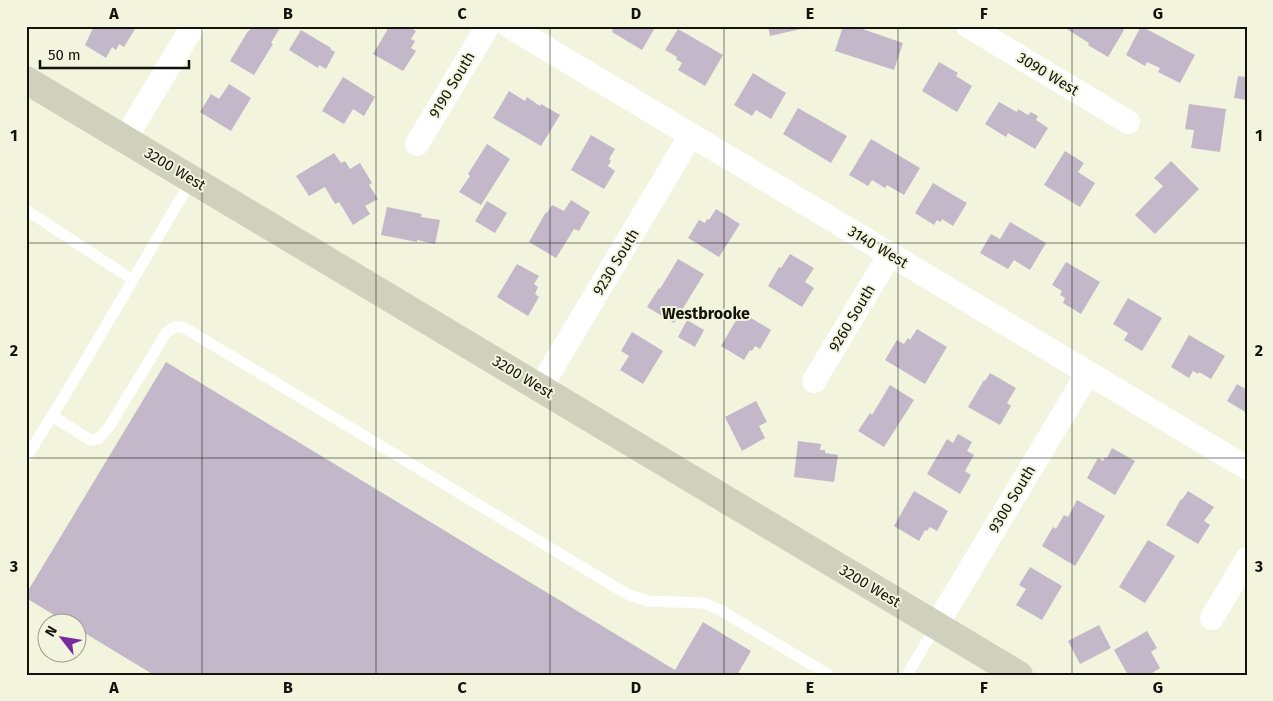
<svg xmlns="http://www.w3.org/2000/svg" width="1273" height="701" viewBox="0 0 1273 701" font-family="'Fira Sans',sans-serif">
  <rect width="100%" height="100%" fill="#f2f4de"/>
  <!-- building -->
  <g fill="#c2b8ca">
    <polygon points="94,26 130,26 135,29 124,47 119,44 116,50 112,47 106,58 85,45"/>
    <polygon points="252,26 278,26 280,28 271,43 273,44 254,75 230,61 248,31 249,31"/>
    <polygon points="391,26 408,26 416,31 411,39 415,41 411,48 416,51 403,71 373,54 389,27"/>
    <polygon points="607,26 656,26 642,50 612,32 613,30"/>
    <polygon points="768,26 800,26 801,29 770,36"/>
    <polygon points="843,26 854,26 903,43 894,70 835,51"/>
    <polygon points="1062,26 1118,26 1124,30 1108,57 1088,45 1089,43"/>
    <polygon points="1141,26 1195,55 1180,83 1158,72 1160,68 1147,62 1145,66 1126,55"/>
    <polygon points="678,29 723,55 705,86 678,70 682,63 676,59 677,57 665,50"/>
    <polygon points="301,30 331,48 330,49 335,52 326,69 319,65 318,68 289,50"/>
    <polygon points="939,62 958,73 956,76 972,86 957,112 922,91"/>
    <polygon points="753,73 786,93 771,119 756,110 752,116 734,105"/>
    <polygon points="1238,76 1247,77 1247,100 1234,98"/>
    <polygon points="343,77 375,97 364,116 353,109 344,124 322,111"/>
    <polygon points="229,84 251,98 231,131 200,112 211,94 219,99"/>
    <polygon points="509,91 525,101 527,97 540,106 541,104 560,115 541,146 493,118"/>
    <polygon points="999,102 1017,112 1018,109 1028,115 1031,112 1038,116 1036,120 1048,128 1035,149 1008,133 1006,137 985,124"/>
    <polygon points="1189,104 1226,109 1220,152 1191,148 1194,130 1185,129"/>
    <polygon points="798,108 847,136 831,163 783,134"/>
    <polygon points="591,135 615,149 609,159 611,161 608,166 615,171 604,189 571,170"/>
    <polygon points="871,139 920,168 904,195 887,185 885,188 872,180 868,186 849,175"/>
    <polygon points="487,144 510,159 481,205 459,192 470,176 468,174"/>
    <polygon points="1065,151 1084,163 1078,172 1095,183 1080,207 1044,185"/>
    <polygon points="334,153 341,163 345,161 350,169 360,163 372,183 369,185 378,199 365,206 370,214 353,225 339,202 335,204 325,187 309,196 296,176"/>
    <polygon points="1171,161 1199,189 1155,234 1135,215 1163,186 1154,178"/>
    <polygon points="933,183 967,203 953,226 942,219 941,222 937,220 934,225 915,213"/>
    <polygon points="571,200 590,212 579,231 574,229 556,258 529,242 546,212 547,213 552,205 564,211"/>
    <polygon points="487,201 507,213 495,233 475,221"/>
    <polygon points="387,207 422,214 421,217 440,220 435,244 417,240 417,242 381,235"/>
    <polygon points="716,209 740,224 719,257 688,238 699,220 705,223 707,219 709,220"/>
    <polygon points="1010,222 1046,243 1030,270 1014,260 1008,269 980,253 991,234 1000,239"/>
    <polygon points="790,254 814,268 805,282 814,288 802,307 768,286 779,267 781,268"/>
    <polygon points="678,259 704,274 674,323 647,307 659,288 660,289"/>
    <polygon points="1066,262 1100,282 1081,314 1063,303 1065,298 1060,295 1062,291 1052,285"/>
    <polygon points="517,264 539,276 534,284 538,287 535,294 539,297 528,316 497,297"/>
    <polygon points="1128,298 1162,318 1142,351 1124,340 1128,333 1113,324"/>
    <polygon points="741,312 771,330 760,349 755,346 752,351 750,350 744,360 721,346"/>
    <polygon points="687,320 704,330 695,347 678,337"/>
    <polygon points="917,329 947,347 925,384 885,360 897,340 904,344 908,338 910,340"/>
    <polygon points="632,332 663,351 643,384 620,370 629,356 621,351"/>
    <polygon points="1189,335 1225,356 1211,379 1199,372 1198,374 1193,371 1189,378 1171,367"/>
    <polygon points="166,362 675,670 703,622 751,651 737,675 154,675 78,629 78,624 69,624 26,598 26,594"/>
    <polygon points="990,373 1016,388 1007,403 1011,406 1000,425 968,407 984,380 985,381"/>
    <polygon points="1237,384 1247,390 1247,413 1227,401"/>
    <polygon points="890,385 914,400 884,447 858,431 870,413 872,415"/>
    <polygon points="756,401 767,422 759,426 765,438 742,451 725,417"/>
    <polygon points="958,434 972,442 967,451 974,455 965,471 971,475 960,494 927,474 947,439 953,443"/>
    <polygon points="798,441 821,444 820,450 825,450 825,453 838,455 834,482 794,477"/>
    <polygon points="1112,448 1135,461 1115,495 1087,478 1098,458 1103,461 1105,457 1107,458"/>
    <polygon points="914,491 948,511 937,531 930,527 927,531 925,530 919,541 894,526"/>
    <polygon points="1188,491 1214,507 1204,521 1210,525 1198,544 1166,525 1181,499 1182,500"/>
    <polygon points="1077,500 1105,516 1075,566 1042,546 1053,527 1056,529 1064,515 1068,517"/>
    <polygon points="1148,540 1175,556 1145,603 1119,587"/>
    <polygon points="1030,567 1062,586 1042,620 1016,605 1026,589 1019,585"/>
    <polygon points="1099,625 1111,648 1080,664 1068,641"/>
    <polygon points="1147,631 1157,648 1151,652 1160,668 1149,675 1128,675 1114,650"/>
  </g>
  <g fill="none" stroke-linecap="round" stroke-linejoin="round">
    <!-- lane -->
    <g stroke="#fff" stroke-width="11">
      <polyline points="26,210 133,280"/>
      <polyline points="52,416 90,440 98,439 109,427 166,333 174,327 183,327 627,594 648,601 704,603 722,611 829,675"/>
      <polyline points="26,458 77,375 192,179"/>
      <polyline points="907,675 936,626"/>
    </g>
    <!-- street -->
    <g stroke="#fff" stroke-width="24">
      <polyline points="509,26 1247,468"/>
      <polyline points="968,26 1128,122"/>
      <polyline points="125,139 193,26"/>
      <polyline points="417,144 488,26"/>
      <polyline points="814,381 890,254"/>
      <polyline points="540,388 691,135"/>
      <polyline points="1212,618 1247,559"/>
      <polyline points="936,626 1088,373"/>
    </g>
    <!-- secondary -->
    <polyline stroke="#d0d1bd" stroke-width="28" points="26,80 1019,675"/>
  </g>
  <!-- grid -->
  <path fill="none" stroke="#13130c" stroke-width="1" stroke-opacity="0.55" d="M202,26v649M376,26v649M550,26v649M724,26v649M898,26v649M1072,26v649M26,243h1221M26,458h1221"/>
  <g text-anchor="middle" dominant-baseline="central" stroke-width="4" stroke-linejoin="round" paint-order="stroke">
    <!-- street labels -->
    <g font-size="15" fill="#13130c" stroke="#f2f4de">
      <text transform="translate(1048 74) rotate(31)">3090 West</text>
      <text transform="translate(452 85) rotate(-59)">9190 South</text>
      <text transform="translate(175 169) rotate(31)">3200 West</text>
      <text transform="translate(878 247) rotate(31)">3140 West</text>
      <text transform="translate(616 262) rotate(-59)">9230 South</text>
      <text transform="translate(852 318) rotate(-59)">9260 South</text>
      <text transform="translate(523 377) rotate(31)">3200 West</text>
      <text transform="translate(1012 499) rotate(-59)">9300 South</text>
      <text transform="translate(870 586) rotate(31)">3200 West</text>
    </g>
    <!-- neighbourhood labels -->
    <g font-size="16" font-weight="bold" fill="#13130c" stroke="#f2f4de">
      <text x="706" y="313">Westbrooke</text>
    </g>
  </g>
  <!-- border -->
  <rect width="1273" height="701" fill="none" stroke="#f2f4de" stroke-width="55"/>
  <!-- north arrow -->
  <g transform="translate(62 638) rotate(301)"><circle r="24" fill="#f2f4de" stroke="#999a8a"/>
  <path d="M0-4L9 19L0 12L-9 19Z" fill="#772c9e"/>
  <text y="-8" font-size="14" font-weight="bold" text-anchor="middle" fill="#13130c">N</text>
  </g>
  <!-- scale -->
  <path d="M40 60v8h149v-8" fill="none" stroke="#13130c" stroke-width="2.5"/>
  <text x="48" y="60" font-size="15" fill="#13130c" stroke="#f2f4de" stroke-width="4" paint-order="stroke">50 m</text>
  <rect x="28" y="28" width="1218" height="646" fill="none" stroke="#13130c" stroke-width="2"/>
  <g font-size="16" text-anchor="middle" font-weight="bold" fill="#13130c">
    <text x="114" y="19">A</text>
    <text x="288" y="19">B</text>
    <text x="462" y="19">C</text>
    <text x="636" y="19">D</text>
    <text x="810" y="19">E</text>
    <text x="984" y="19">F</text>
    <text x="1158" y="19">G</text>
    <text x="14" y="141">1</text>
    <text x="1259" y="141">1</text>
    <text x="14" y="356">2</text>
    <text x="1259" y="356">2</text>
    <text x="14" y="572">3</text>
    <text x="1259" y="572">3</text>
    <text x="114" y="693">A</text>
    <text x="288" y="693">B</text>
    <text x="462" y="693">C</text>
    <text x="636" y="693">D</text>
    <text x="810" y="693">E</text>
    <text x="984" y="693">F</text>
    <text x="1158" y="693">G</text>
  </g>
</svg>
